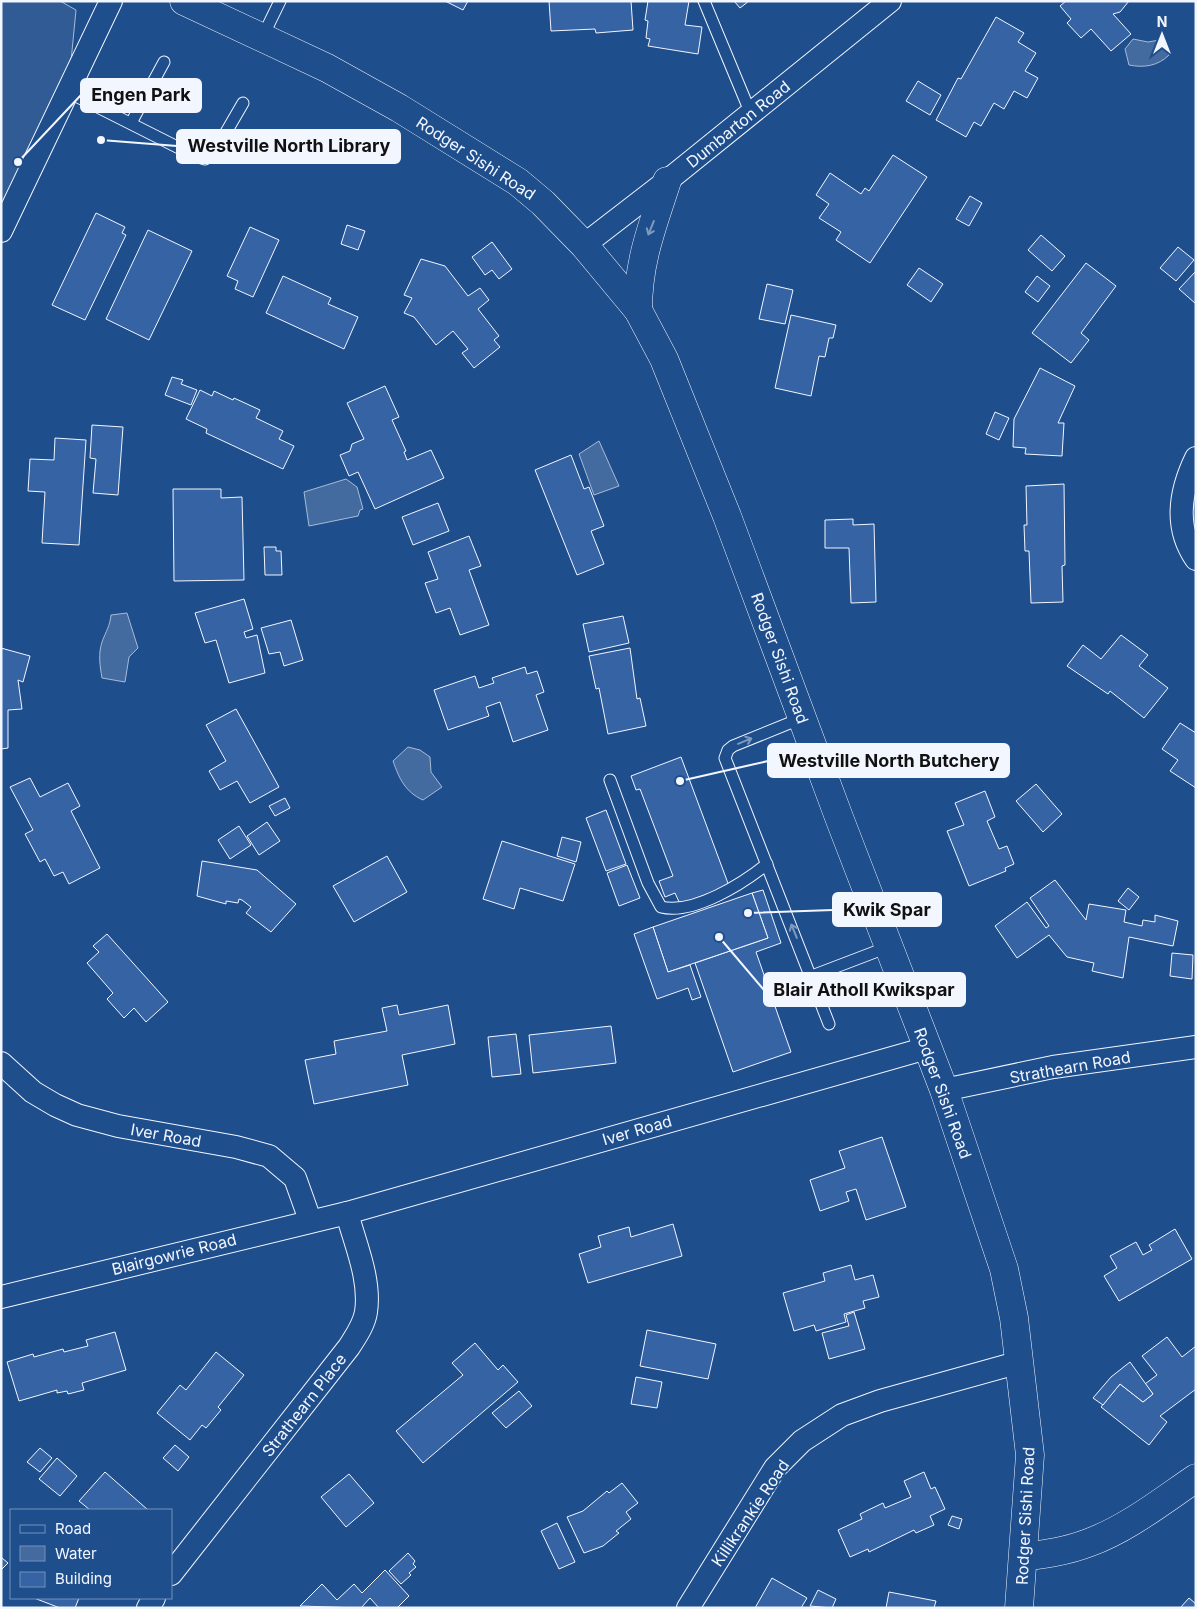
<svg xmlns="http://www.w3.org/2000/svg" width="1197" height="1609" viewBox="0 0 1197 1609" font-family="Inter,sans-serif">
  <rect width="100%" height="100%" fill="#1f4e8c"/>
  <!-- built -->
  <polygon fill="#305b95" stroke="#a8bbd7" points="1,1 60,1 76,10 68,92 1,233"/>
  <!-- water -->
  <g fill="#446ba0" stroke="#a8bbd7">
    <path d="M1133,39l15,3 17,-3 4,16c-11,11 -25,13 -40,10l-4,-16z"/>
    <polygon points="599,441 619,486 594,495 579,454"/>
    <polygon points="346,479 357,487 363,509 360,510 358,516 309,526 304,492"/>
    <path d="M127,613l11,35 -9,9 -4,25 -23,-4c-2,-12 -4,-24 0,-36 4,-11 8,-16 9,-27z"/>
    <path d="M408,747l12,3 10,7 1,15 11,15 -19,13c-18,-8 -24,-22 -30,-39z"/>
  </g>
  <!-- building -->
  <g fill="#3563a3" stroke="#f2f6ff">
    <polygon points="445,1 468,1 463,10"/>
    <polygon points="549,1 631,1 633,30 596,33 595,29 551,31"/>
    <polygon points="648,1 689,1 685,25 702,27 698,54 648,46 650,39 646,38 648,21 645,20"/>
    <polygon points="734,1 749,1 740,8"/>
    <polygon points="1066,1 1129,1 1120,12 1113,14 1131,34 1111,51 1091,29 1081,38 1067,23 1071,19 1060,6"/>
    <polygon points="996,17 1024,33 1018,42 1036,53 1025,71 1038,78 1027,98 1014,91 1004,109 994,103 981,126 974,122 966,137 936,120 958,78 961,79"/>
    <polygon points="918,81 941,95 930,115 906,101"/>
    <polygon points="893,155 927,177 870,263 836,240 841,232 819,218 829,204 816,195 830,173 861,194 865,188 869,191"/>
    <polygon points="970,196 982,203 969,226 956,219"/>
    <polygon points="96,213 125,227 122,233 126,235 85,320 52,305"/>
    <polygon points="347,225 365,231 358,250 341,244"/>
    <polygon points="250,227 279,240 253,297 235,289 238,281 227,276"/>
    <polygon points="148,230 192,251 149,340 106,319"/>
    <polygon points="1041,235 1065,256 1052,271 1028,250"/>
    <polygon points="492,242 512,269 499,279 492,270 485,275 472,257"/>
    <polygon points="1178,247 1194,260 1176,281 1160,268"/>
    <polygon points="421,259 445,266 468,296 480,288 489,300 478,309 499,336 494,340 500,347 474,368 462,353 468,349 453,331 436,345 414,317 404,313 412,298 404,295"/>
    <polygon points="1086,263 1116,286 1081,333 1089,340 1071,363 1032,333"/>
    <polygon points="919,268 943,284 931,302 907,285"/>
    <polygon points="1196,271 1196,304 1179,289"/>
    <polygon points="283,276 331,298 328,304 358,317 344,349 266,313"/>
    <polygon points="1037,276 1050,286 1038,302 1025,292"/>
    <polygon points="767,284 793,290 785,324 759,319"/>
    <polygon points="791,315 836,325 833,338 829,338 825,357 819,356 811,396 775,388"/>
    <polygon points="1040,368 1075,386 1058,423 1064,423 1062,456 1025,454 1026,448 1013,447 1014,419"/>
    <polygon points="172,377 183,380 181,384 197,390 191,405 165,395"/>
    <polygon points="385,386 399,417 392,420 406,451 404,452 407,460 431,450 444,478 375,509 358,472 349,476 340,455 350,451 352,444 364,439 347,403"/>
    <polygon points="200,390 212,396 214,391 233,400 234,398 260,410 256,418 283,431 279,439 294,446 283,469 206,433 207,429 186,419"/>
    <polygon points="995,412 1009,418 999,440 986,434"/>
    <polygon points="92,425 123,427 118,495 93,493 96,459 90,458"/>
    <polygon points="55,438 86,440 79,545 42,543 45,492 28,491 30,459 54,460"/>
    <polygon points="571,455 584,489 589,487 604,526 591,531 604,564 577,575 535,470"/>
    <polygon points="1064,484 1065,565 1062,566 1063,602 1031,603 1029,551 1025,551 1024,525 1027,525 1026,486"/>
    <polygon points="173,489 221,489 221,498 242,497 244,580 174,581"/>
    <polygon points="438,503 449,531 413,545 402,517"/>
    <polygon points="853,519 853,525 874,524 876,602 851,603 849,548 825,548 825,520"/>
    <polygon points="469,536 481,566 469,570 489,625 460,635 450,608 436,613 425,583 438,579 428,552"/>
    <polygon points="264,547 276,547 276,551 281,551 282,575 265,575"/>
    <polygon points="244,599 253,629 244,632 246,638 257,635 265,673 229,683 216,640 205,643 195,613"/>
    <polygon points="623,616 629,643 589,652 583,624"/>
    <polygon points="291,620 303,660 284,666 280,652 269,654 261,628"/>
    <polygon points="1121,635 1148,655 1139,666 1168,688 1144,718 1110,691 1108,694 1067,666 1083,645 1101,659"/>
    <polygon points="1,648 30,656 23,682 18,680 22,709 8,710 8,748 1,749"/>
    <polygon points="630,648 637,699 640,698 646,726 608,734 599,688 596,689 589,656"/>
    <polygon points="525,667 527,674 537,671 544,692 536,695 548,730 513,742 500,702 486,707 489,716 448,730 434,690 475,676 479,688 494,683 492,678"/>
    <polygon points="236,709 279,787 250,803 237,781 220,790 209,771 226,761 206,725"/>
    <polygon points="1180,723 1196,733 1196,788 1170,771 1178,760 1162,749"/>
    <polygon points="681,757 729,886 680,904 675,893 665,897 659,881 673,876 640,789 636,790 631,776"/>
    <polygon points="30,778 40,797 68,783 80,806 71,811 100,868 69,884 63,872 54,876 45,859 40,862 25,834 33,830 10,787"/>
    <polygon points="1036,784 1062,814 1043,832 1016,801"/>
    <polygon points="985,791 995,817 987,821 999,849 1007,846 1014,864 1005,868 1006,871 969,886 947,831 964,825 955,803"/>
    <polygon points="285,798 290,808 275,816 269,806"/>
    <polygon points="606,810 626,864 606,871 586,818"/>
    <polygon points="267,822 280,841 259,855 247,836"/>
    <polygon points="239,826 251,845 230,859 218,840"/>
    <polygon points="562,837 581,842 576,862 557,856"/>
    <polygon points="502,841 575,864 563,901 520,888 514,909 483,899"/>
    <polygon points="387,856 407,892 354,922 333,886"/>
    <polygon points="202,861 257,870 296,904 271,932 246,913 251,907 242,900 239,899 238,903 226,901 226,904 197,896"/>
    <polygon points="627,865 640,898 619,906 607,873"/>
    <polygon points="1055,880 1086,920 1089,904 1126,910 1124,922 1142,926 1143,920 1155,922 1155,915 1178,921 1173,946 1129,937 1123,978 1092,971 1094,963 1067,957 1049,935 1017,958 995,926 1027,902 1046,928 1049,926 1030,898"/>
    <polygon points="1128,888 1139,897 1129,910 1118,901"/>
    <polygon points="763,890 781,943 756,952 791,1052 733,1072 695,963 768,938 752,893"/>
    <polygon points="752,893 768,938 668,972 653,927"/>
    <polygon points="653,927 668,972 690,965 701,997 692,1000 688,988 657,999 634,934"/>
    <polygon points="107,934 168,1002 146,1022 134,1008 124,1018 107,999 113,993 87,963 99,952 93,946"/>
    <polygon points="1172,953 1193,955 1192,979 1170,976"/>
    <polygon points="397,1005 399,1015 448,1005 455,1044 402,1055 408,1085 314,1104 305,1060 336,1054 334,1041 387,1031 382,1008"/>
    <polygon points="611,1026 616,1063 533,1073 529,1035"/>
    <polygon points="516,1034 521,1074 492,1077 488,1037"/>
    <polygon points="882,1137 906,1207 866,1220 856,1189 846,1192 849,1201 820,1211 810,1180 845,1168 839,1151"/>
    <polygon points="673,1224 682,1256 588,1283 579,1254 601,1247 598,1236 629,1227 631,1237"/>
    <polygon points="1175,1229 1192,1259 1119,1301 1104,1276 1117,1268 1110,1256 1136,1242 1143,1255 1152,1250 1149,1245"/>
    <polygon points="851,1265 855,1280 873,1275 879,1297 863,1301 865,1308 844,1314 846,1322 816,1331 814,1325 794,1331 783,1293 825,1281 823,1273"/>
    <polygon points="854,1312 865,1349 829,1359 822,1333 849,1326 846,1315"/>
    <polygon points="647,1330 716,1344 708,1379 640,1366"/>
    <polygon points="115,1332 126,1370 82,1383 84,1390 68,1394 67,1391 57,1393 57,1390 19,1401 7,1362 33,1354 34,1357 63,1349 64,1352 88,1346 86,1340"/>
    <polygon points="1167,1337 1182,1357 1196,1346 1196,1389 1160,1416 1167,1422 1149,1445 1101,1407 1120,1384 1143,1402 1153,1394 1145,1384 1157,1375 1142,1356"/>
    <polygon points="475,1343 498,1370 503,1365 518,1382 423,1463 396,1431 463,1375 452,1363"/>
    <polygon points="216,1352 244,1375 218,1407 221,1410 206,1428 202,1425 190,1440 157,1413 180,1385 186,1390"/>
    <polygon points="1130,1362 1153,1394 1143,1402 1120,1384 1103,1405 1093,1398 1111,1377"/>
    <polygon points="636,1377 662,1382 657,1408 631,1404"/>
    <polygon points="519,1391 532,1406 506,1428 492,1413"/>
    <polygon points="175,1445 189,1457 178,1471 163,1458"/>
    <polygon points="40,1448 52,1458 40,1472 27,1462"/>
    <polygon points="57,1458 77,1476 60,1496 39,1479"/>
    <polygon points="105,1472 148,1510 90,1510 79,1501"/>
    <polygon points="924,1472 931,1489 935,1487 945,1509 930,1516 934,1525 916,1533 914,1530 869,1552 868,1549 850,1557 838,1530 862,1519 860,1514 883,1503 885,1508 911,1497 904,1481"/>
    <polygon points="349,1474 374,1503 346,1527 321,1497"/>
    <polygon points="622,1483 638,1503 626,1512 631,1519 616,1531 619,1533 603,1546 584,1553 567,1517 583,1511 607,1491 609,1493"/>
    <polygon points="952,1516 962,1519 959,1529 948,1525"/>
    <polygon points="557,1523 575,1562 559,1569 541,1531"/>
    <polygon points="408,1553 415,1561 413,1564 416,1567 409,1573 411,1575 401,1584 389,1571"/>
    <polygon points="2,1558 8,1563 1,1570 1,1558"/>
    <polygon points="385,1570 409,1596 397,1608 379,1608 370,1598 361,1608 300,1606 322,1584 337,1600 354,1584 362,1593"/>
    <polygon points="772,1578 807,1598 801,1608 755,1608"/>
    <polygon points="818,1590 836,1599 832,1608 810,1606"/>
    <polygon points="889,1592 936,1601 934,1608 886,1608"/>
    <polygon points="34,1598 79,1598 75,1608 60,1608"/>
    <polygon points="1189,1598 1196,1604 1196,1608 1180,1608"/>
  </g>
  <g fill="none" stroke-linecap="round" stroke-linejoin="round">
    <defs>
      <g id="service">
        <polyline points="704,1 751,114"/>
        <polyline points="262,38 280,1"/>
        <polyline points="68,92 195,156 205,159 214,153 243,103"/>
        <polyline points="131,123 164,62"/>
        <polyline points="802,718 733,746 728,750 725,758 829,1024"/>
        <path d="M610,780l38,103 13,24c32,8 81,-23 106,-43"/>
        <polyline points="812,976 888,947"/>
      </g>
      <g id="minor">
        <polyline points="1,231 111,1"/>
        <polyline points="584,245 667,181 890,1"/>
        <path d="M1196,458c-16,33 -22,69 0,101"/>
        <polyline points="1,1063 33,1092 55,1105 77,1115 118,1126 236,1147 269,1156 295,1178 310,1220"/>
        <polyline points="944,1090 1053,1067 1196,1047"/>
        <polyline points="1,1297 347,1213 927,1048"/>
        <path d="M171,1574l178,-227c7,-11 15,-22 17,-35 5,-33 -11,-68 -19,-99"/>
        <polyline points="148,1608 154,1598"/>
        <polyline points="688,1608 775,1468 802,1441 842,1415 880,1401 1020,1362"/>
      </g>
      <path id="tertiary" d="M1024,1557c22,-3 43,-6 64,-14 39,-14 74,-42 108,-65"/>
      <g id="secondary">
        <polyline points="184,1 327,68 399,108 518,182 543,203 584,245 638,310 664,359 727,516 840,820 944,1090 1004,1269 1014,1318 1030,1455 1019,1608"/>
        <path d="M638,310c0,-48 14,-83 29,-129"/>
      </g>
    </defs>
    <!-- service casing -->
    <use href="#service" stroke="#f2f6ff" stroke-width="13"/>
    <!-- minor casing -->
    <use href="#minor" stroke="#f2f6ff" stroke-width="24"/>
    <!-- tertiary casing -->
    <use href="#tertiary" stroke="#f2f6ff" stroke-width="29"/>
    <!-- secondary casing -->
    <use href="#secondary" stroke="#f2f6ff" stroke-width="29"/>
    <!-- service -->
    <use href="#service" stroke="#1f4e8c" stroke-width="11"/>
    <!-- minor -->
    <use href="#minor" stroke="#1f4e8c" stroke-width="22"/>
    <!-- tertiary -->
    <use href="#tertiary" stroke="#1f4e8c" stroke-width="28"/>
    <!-- secondary -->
    <use href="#secondary" stroke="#1f4e8c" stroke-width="28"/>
  </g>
  <!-- one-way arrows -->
  <defs><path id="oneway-shaft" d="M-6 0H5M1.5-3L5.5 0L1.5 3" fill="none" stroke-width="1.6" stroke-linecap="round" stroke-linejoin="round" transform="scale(1.25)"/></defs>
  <g stroke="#7e9ac0">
    <use href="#oneway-shaft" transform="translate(651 228) rotate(112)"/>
    <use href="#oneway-shaft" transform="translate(745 741) rotate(-22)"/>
    <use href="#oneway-shaft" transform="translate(794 931) rotate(-112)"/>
  </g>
  <g text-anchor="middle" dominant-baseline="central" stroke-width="4" stroke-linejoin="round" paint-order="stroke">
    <!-- street labels -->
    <g font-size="16" fill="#f2f6ff" stroke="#1f4e8c">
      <text transform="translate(738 124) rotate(-39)">Dumbarton Road</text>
      <text transform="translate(476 158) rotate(33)">Rodger Sishi Road</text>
      <text transform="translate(780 658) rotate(70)">Rodger Sishi Road</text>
      <text transform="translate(1070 1067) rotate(-10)">Strathearn Road</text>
      <text transform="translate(943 1093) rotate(70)">Rodger Sishi Road</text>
      <text transform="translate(637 1130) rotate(-16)">Iver Road</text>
      <text transform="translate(166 1135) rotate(10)">Iver Road</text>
      <text transform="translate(174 1254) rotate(-14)">Blairgowrie Road</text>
      <text transform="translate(304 1405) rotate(-52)">Strathearn Place</text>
      <text transform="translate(750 1513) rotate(-56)">Killikrankie Road</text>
      <text transform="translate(1025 1516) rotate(-87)">Rodger Sishi Road</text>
    </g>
  </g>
  <!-- callouts -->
  <path fill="none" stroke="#f2f6ff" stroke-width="2" d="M18 162L81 95M101 140L177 146M680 781L768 761M748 913L833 910M719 937L764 990"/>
  <g fill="#f2f6ff" stroke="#1f4e8c" stroke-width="2">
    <circle cx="18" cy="162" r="5"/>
    <circle cx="101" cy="140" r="5"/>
    <circle cx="680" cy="781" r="5"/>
    <circle cx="748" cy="913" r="5"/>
    <circle cx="719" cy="937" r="5"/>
  </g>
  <g fill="#f2f6ff" stroke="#f2f6ff" stroke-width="2">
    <rect x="81" y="79" width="120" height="33" rx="5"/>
    <rect x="177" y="130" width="223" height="33" rx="5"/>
    <rect x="768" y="744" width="241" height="33" rx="5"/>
    <rect x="833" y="893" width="108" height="33" rx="5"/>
    <rect x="764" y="973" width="201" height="33" rx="5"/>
  </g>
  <g font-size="18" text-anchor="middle" font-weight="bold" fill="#111">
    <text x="141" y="101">Engen Park</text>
    <text x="289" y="152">Westville North Library</text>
    <text x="889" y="767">Westville North Butchery</text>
    <text x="887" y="916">Kwik Spar</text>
    <text x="864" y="996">Blair Atholl Kwikspar</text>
  </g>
  <!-- border -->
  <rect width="1197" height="1609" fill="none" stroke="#f2f6ff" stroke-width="5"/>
  <!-- legend -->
  <rect x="10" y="1509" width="162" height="90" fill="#1f4e8c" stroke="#7391ba"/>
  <rect x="20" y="1525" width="25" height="8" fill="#1f4e8c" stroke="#7391ba"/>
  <text x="55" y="1534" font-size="15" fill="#f2f6ff">Road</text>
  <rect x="20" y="1546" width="25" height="15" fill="#446ba0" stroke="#7391ba"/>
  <text x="55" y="1559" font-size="15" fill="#f2f6ff">Water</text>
  <rect x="20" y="1572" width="25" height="15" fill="#3563a3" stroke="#7391ba"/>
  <text x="55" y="1584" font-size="15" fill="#f2f6ff">Building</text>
  <!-- north arrow -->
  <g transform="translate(1162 35)" stroke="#1f4e8c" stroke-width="4" paint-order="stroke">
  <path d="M0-4L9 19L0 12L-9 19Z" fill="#f2f6ff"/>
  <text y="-8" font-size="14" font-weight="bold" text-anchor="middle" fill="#f2f6ff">N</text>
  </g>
</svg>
